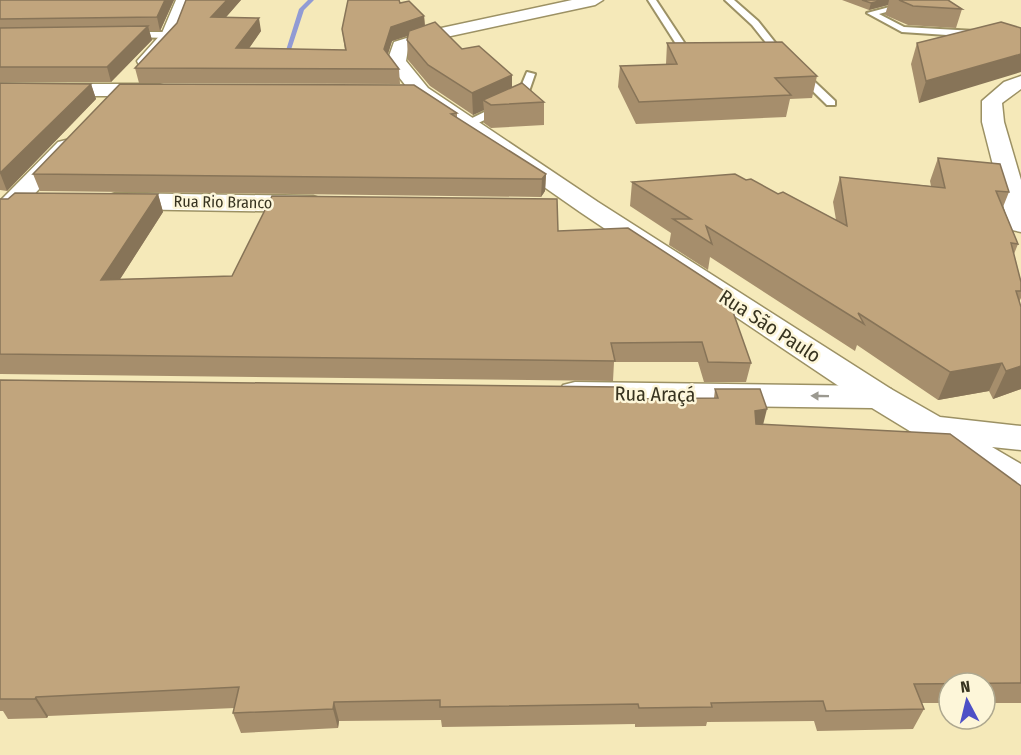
<svg xmlns="http://www.w3.org/2000/svg" width="1021" height="755" viewBox="0 0 1021 755" font-family="'Fira Sans Condensed',sans-serif">
  <rect width="100%" height="100%" fill="#f5e9b9"/>
  <g fill="none" stroke-linecap="round" stroke-linejoin="round">
    <!-- stream -->
    <polygon fill="#919bd4" fill-rule="evenodd" points="308,0 314,0 304,10 287,62 282,63 299,9"/>
    <defs>
      <g id="service">
        <polygon points="648,0 656,0 693,56 691,58 685,58"/>
        <polygon points="725,0 734,0 758,21 781,50 835,101 835,105 827,105 775,54 752,25"/>
        <polygon points="916,0 930,0 879,14 904,27 993,32 1021,41 1021,47 992,38 902,32 867,13"/>
        <polygon points="130,32 170,32 174,35 170,38 127,37 127,33"/>
        <polygon points="527,72 535,74 526,100 472,126 464,126 464,122 517,96"/>
      </g>
      <g id="minor">
        <polygon points="176,0 192,0 179,35 153,65 139,65 137,61 162,33"/>
        <polygon points="572,0 603,0 595,5 437,39 408,49 406,61 428,88 598,202 891,389 896,397 891,405 879,408 867,405 580,212 414,96 387,62 394,42 432,30"/>
        <polygon points="0,84 158,84 165,86 168,90 165,94 158,96 0,96"/>
        <polygon points="66,140 74,142 77,147 74,152 9,221 0,224 0,201 58,142"/>
        <polygon points="116,193 313,196 322,199 326,204 322,209 313,212 116,209 107,206 103,201 107,196"/>
      </g>
      <g id="tertiary">
        <polygon points="1021,76 1021,89 1002,103 1004,122 1021,180 1021,232 1012,230 1008,224 982,122 982,101 1004,82"/>
        <polygon points="575,382 879,386 891,389 940,417 1021,426 1021,450 992,447 1021,464 1021,495 1008,491 872,408 575,404 563,401 558,393 563,385"/>
      </g>
    </defs>
    <!-- service casing -->
    <use href="#service" stroke="#9c9164" stroke-width="4"/>
    <!-- minor casing -->
    <use href="#minor" stroke="#9c9164" stroke-width="3"/>
    <!-- tertiary casing -->
    <use href="#tertiary" stroke="#9c9164" stroke-width="3"/>
    <!-- service -->
    <use href="#service" fill="#fff" fill-rule="evenodd"/>
    <!-- minor -->
    <use href="#minor" fill="#fff" fill-rule="evenodd"/>
    <!-- tertiary -->
    <use href="#tertiary" fill="#fff" fill-rule="evenodd"/>
  </g>
  <!-- wall -->
  <g fill="#a68e6c">
    <polygon points="0,0 174,0 160,31 149,31 152,40 111,82 0,82"/>
    <polygon points="186,0 241,0 225,18 261,31 249,48 345,50 342,29 400,3 424,16 425,25 462,49 512,75 512,87 544,102 544,125 491,128 484,123 484,110 473,115 430,86 408,60 407,40 408,36 392,41 388,54 399,69 400,84 139,83 135,68 177,23"/>
    <polygon points="842,0 948,0 962,9 956,28 908,25 885,15 888,5 869,10"/>
    <polygon points="1021,28 919,103 911,64 917,43"/>
    <polygon points="667,43 817,76 812,98 790,99 786,117 636,124 618,87 620,66 666,64"/>
    <polygon points="0,83 91,84 96,99 7,191 0,190"/>
    <polygon points="457,113 457,118 546,174 545,191 541,197 40,191 33,174"/>
    <polygon points="938,158 1009,192 1003,207 1018,244 1014,254 1021,282 1021,298 1019,302 1021,389 993,399 989,391 938,400 857,345 855,351 710,257 708,270 669,245 671,233 630,206 632,182 746,180 836,220 833,202 840,177 931,186 930,181"/>
    <polygon points="158,194 163,212 120,279 232,276 558,231 751,363 746,382 704,382 698,362 614,362 613,381 0,374 0,199"/>
    <polygon points="0,380 621,399 714,398 715,389 764,425 1021,486 1021,703 985,703 985,683 949,683 949,703 922,703 924,709 913,729 817,731 814,721 707,722 706,726 635,727 635,724 442,727 441,720 339,721 338,728 241,733 233,713 235,708 48,716 47,718 8,719 3,711 0,711"/>
  </g>
  <!-- shaded-wall -->
  <g fill="#877458">
    <polygon points="165,0 174,0 160,31 157,17"/>
    <polygon points="227,0 241,0 214,31 211,17"/>
    <polygon points="883,0 889,0 888,5 869,10 871,3"/>
    <polygon points="424,16 425,30 392,41 385,63 384,49 391,27"/>
    <polygon points="259,18 261,31 239,63 236,48"/>
    <polygon points="148,26 152,40 111,82 107,67"/>
    <polygon points="1021,54 1021,72 919,103 926,81"/>
    <polygon points="512,75 512,96 483,100 484,110 473,115 472,93"/>
    <polygon points="91,84 96,99 7,191 0,173"/>
    <polygon points="546,174 545,191 541,197 542,179"/>
    <polygon points="158,194 163,212 108,298 101,280"/>
    <polygon points="1002,363 989,391 938,400 950,372"/>
    <polygon points="1021,366 1021,389 993,399 1006,371"/>
    <polygon points="767,409 762,429 750,431 755,411"/>
    <polygon points="36,697 48,716 47,718 35,699"/>
    <polygon points="334,702 339,721 338,728 333,709"/>
  </g>
  <!-- building -->
  <g fill="#c1a57d" stroke="#877458" stroke-width="1.5">
    <polygon points="0,0 165,0 157,17 0,19"/>
    <polygon points="186,0 227,0 211,17 259,18 236,48 346,50 342,29 348,0 399,0 400,3 409,1 424,16 391,27 384,49 399,69 135,68 177,23"/>
    <polygon points="862,0 883,0 871,3"/>
    <polygon points="899,0 948,0 962,9 913,6"/>
    <polygon points="435,22 462,49 479,46 512,75 472,93 428,65 407,40 409,31"/>
    <polygon points="1001,22 1021,28 1021,54 926,81 917,43"/>
    <polygon points="148,26 107,67 0,67 0,28"/>
    <polygon points="782,42 817,76 775,78 791,95 639,102 620,66 677,64 667,43"/>
    <polygon points="0,83 91,84 0,173"/>
    <polygon points="522,83 544,102 491,105 483,100"/>
    <polygon points="120,84 414,85 457,113 451,114 546,174 542,179 33,174"/>
    <polygon points="938,158 1000,164 1009,192 996,191 1018,244 1011,243 1021,282 1021,291 1016,291 1021,307 1021,366 1006,371 1002,363 950,372 858,313 864,324 706,226 712,244 673,219 691,219 632,182 735,174 746,180 751,179 778,194 783,192 847,226 840,177 945,188"/>
    <polygon points="15,193 158,194 101,280 232,276 272,196 557,199 558,231 628,228 726,292 751,363 708,362 702,342 611,343 615,361 0,354 0,199 8,199"/>
    <polygon points="0,380 619,387 621,399 718,398 715,389 760,389 767,409 755,411 756,424 950,434 1021,486 1021,683 914,684 924,709 826,711 823,701 711,703 712,707 639,708 638,704 440,707 440,700 334,702 333,709 233,713 239,687 36,697 35,699 0,699"/>
  </g>
  <!-- one-way arrows -->
  <defs><path id="oneway-solid" d="M-6-.8H1V-3.2L6.5 0L1 3.2V.8H-6Z" transform="scale(1.5)"/></defs>
  <use fill="#9b9990" href="#oneway-solid" transform="translate(820 396) rotate(-179)"/>
  <g text-anchor="middle" dominant-baseline="central" stroke-width="5" stroke-linejoin="round" paint-order="stroke">
    <!-- far-street labels -->
    <g font-size="16" fill="#373320" stroke="#fdf6d9">
      <text transform="translate(223 202) rotate(1)">Rua Rio Branco</text>
    </g>
    <!-- street labels -->
    <g font-size="20" fill="#373320" stroke="#fdf6d9">
      <text transform="translate(770 326) rotate(33)">Rua São Paulo</text>
      <text transform="translate(655 394) rotate(1)">Rua Araçá</text>
    </g>
  </g>
  <!-- north arrow -->
  <g transform="translate(967 701) rotate(353)"><circle r="28" fill="#fdf6d9" stroke="#aea88f" stroke-width="1.5"/>
  <path d="M0-4.5L10 22L0 15L-10 22Z" fill="#4d50c6"/>
  <text y="-9" font-size="16" font-weight="bold" text-anchor="middle" fill="#373320">N</text>
  </g>
</svg>
